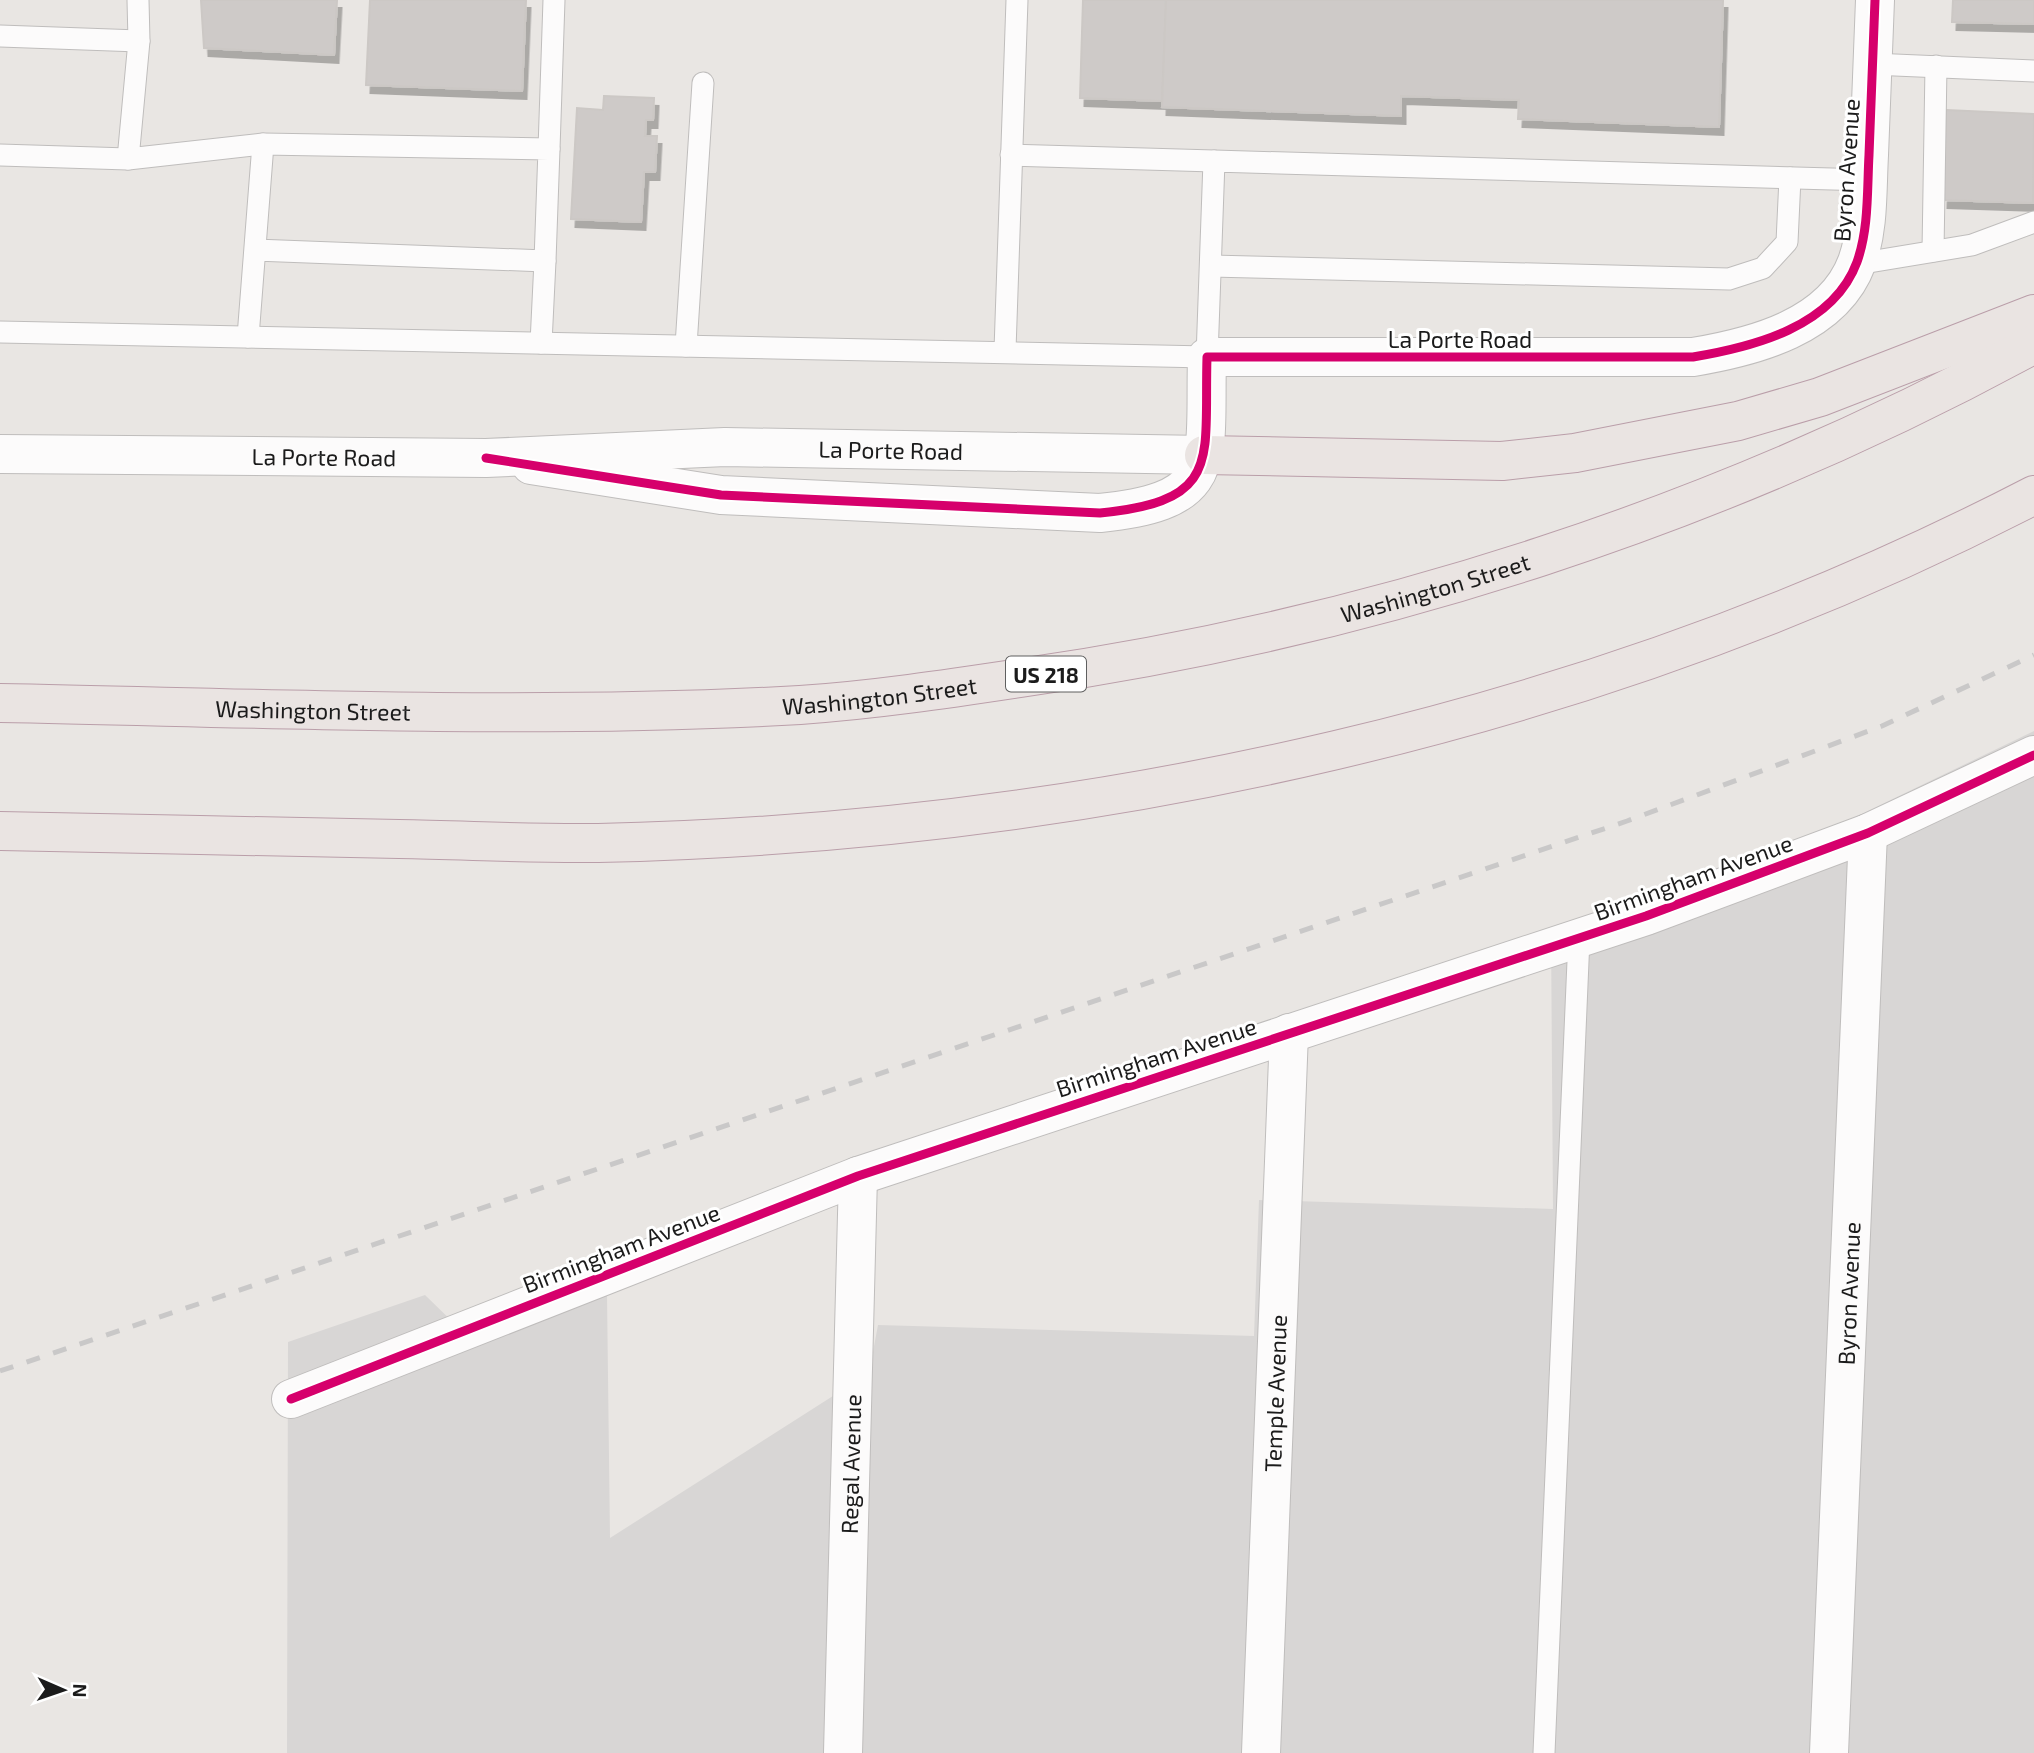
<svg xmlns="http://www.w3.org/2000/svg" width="2034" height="1753" viewBox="0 0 2034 1753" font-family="'Exo 2',sans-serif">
  <defs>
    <filter id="shadow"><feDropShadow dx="4.5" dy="8" stdDeviation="0" flood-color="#0004"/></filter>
  </defs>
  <rect width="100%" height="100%" fill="#e9e6e3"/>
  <!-- residential -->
  <polygon fill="#d8d6d5" points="2034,731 2034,1753 287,1753 288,1342 425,1295 462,1331 607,1295 610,1538 869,1373 878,1325 1254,1336 1259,1200 1553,1209 1551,930 1849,820"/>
  <!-- building -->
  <g fill="#cecac8" stroke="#ccc8c5" stroke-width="2" filter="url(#shadow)">
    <polygon points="201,0 337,0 334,55 204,48"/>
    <polygon points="370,0 526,0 522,91 366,85"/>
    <polygon points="1083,0 1166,0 1162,101 1080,98"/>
    <polygon points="1166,0 1723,0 1719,127 1518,119 1519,100 1401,96 1401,116 1162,107"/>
    <polygon points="1953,0 2034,0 2034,24 1952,22"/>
    <polygon points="604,96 654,98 653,120 646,120 645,136 657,136 655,172 644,172 641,222 571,219 577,108 603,110"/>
    <polygon points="1946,110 2034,114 2033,203 1943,200"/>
  </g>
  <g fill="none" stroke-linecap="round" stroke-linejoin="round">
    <defs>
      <g id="service">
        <polyline points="138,0 139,41 128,159 263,144"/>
        <polyline points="0,36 139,41"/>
        <polyline points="1872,64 2034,71"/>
        <polyline points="549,149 554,0"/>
        <polyline points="0,155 128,159"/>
        <polyline points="1011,155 1214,161"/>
        <polyline points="1933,251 1936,66"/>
        <polyline points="1857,264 1972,245 2034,222"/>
        <polyline points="1211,266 1729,279 1763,268 1787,242 1790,178"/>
        <polyline points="0,332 1207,357 1214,161 1868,180"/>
        <polyline points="248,337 263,144 549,149 545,261 255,250"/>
        <polyline points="541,343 545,261"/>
        <polyline points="686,346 703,83"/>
        <polyline points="1005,350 1017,0"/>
        <polyline points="1544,1753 1579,938"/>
      </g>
      <g id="minor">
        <path d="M531,465l190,30 379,18c123,-12 104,-53 107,-156h486c60,-10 140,-30 164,-95 12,-34 10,-71 12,-107 2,-51 4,-103 6,-155"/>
        <polyline points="291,1399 858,1176 1646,916 1868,833 2034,755"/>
        <path id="s1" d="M843,1753l15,-577"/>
        <path id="s2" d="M1261,1753l28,-720"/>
        <path id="s3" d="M1829,1753l39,-920"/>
      </g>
      <g id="tertiary">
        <path id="s4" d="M0,454l486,4 239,-11 479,8"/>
      </g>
      <g id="trunk">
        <polyline points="1204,455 1502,461 1575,453 1738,421 1820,397 2034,314"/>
        <path id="s5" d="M0,703c266,5 534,17 800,2 73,-5 147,-16 220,-27 354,-51 699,-162 1014,-334"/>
        <path d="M0,831c133,3 266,5 399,8 66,1 133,5 199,4 492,-11 998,-121 1436,-348"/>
      </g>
    </defs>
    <!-- service casing -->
    <use href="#service" stroke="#bfbdbc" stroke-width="23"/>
    <!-- minor casing -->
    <use href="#minor" stroke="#bfbdbc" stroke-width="40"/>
    <!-- tertiary casing -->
    <use href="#tertiary" stroke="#bfbdbc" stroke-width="40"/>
    <!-- trunk casing -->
    <use href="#trunk" stroke="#ba9ea9" stroke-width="40"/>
    <!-- service -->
    <use href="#service" stroke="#fcfbfb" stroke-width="21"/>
    <!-- minor -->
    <use href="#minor" stroke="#fcfbfb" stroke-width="38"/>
    <!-- tertiary -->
    <use href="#tertiary" stroke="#fcfbfb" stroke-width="38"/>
    <!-- trunk -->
    <use href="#trunk" stroke="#eae4e2" stroke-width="38"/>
    <!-- rail -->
    <polyline stroke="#c9c8c8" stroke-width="5" stroke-dasharray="14 14" stroke-linecap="butt" points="0,1371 1627,821 1882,726 2034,655"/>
    <defs>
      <g id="cycleway">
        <path d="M486,458l235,37 379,18c123,-12 104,-53 107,-156h486c60,-10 140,-30 164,-95 12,-34 10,-71 12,-107 2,-51 4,-103 6,-155"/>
        <polyline points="291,1399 858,1176 1646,916 1868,833 2034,755"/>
      </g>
    </defs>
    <!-- cycleway casing -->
    <use href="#cycleway" stroke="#fff" stroke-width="13"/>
    <!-- cycleway -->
    <use href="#cycleway" stroke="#d6006c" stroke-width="9"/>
  </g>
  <g text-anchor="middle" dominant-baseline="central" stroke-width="6" stroke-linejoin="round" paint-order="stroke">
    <!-- shield labels -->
    <rect fill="#fff" stroke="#5f5f5f" stroke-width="2" x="1006" y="656.5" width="80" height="35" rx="5"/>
    <g font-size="21" font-weight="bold" fill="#1b1b1b">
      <text x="1046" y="674">US 218</text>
    </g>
    <!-- street labels -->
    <g font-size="23" fill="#1b1b1b" stroke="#fff">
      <text transform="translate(1846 170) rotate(-86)">Byron Avenue</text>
      <text x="1460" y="339">La Porte Road</text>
      <text stroke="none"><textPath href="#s4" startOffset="891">La Porte Road</textPath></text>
      <text stroke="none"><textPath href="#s4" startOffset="324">La Porte Road</textPath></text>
      <text stroke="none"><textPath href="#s5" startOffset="1447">Washington Street</textPath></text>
      <text stroke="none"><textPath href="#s5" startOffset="880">Washington Street</textPath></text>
      <text stroke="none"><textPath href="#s5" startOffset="313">Washington Street</textPath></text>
      <text transform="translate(1693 877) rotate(-20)">Birmingham Avenue</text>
      <text transform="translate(1156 1057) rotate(-18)">Birmingham Avenue</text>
      <text transform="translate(621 1248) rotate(-21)">Birmingham Avenue</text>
      <text stroke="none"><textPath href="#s3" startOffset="460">Byron Avenue</textPath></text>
      <text stroke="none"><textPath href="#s2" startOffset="360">Temple Avenue</textPath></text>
      <text stroke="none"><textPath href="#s1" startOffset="289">Regal Avenue</textPath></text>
    </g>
  </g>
  <!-- north arrow -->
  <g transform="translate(63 1690) rotate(92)" stroke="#ffffff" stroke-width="5" paint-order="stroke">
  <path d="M0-5L12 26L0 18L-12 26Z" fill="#1b1b1b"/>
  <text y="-10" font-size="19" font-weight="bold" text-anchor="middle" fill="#1b1b1b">N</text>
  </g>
</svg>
